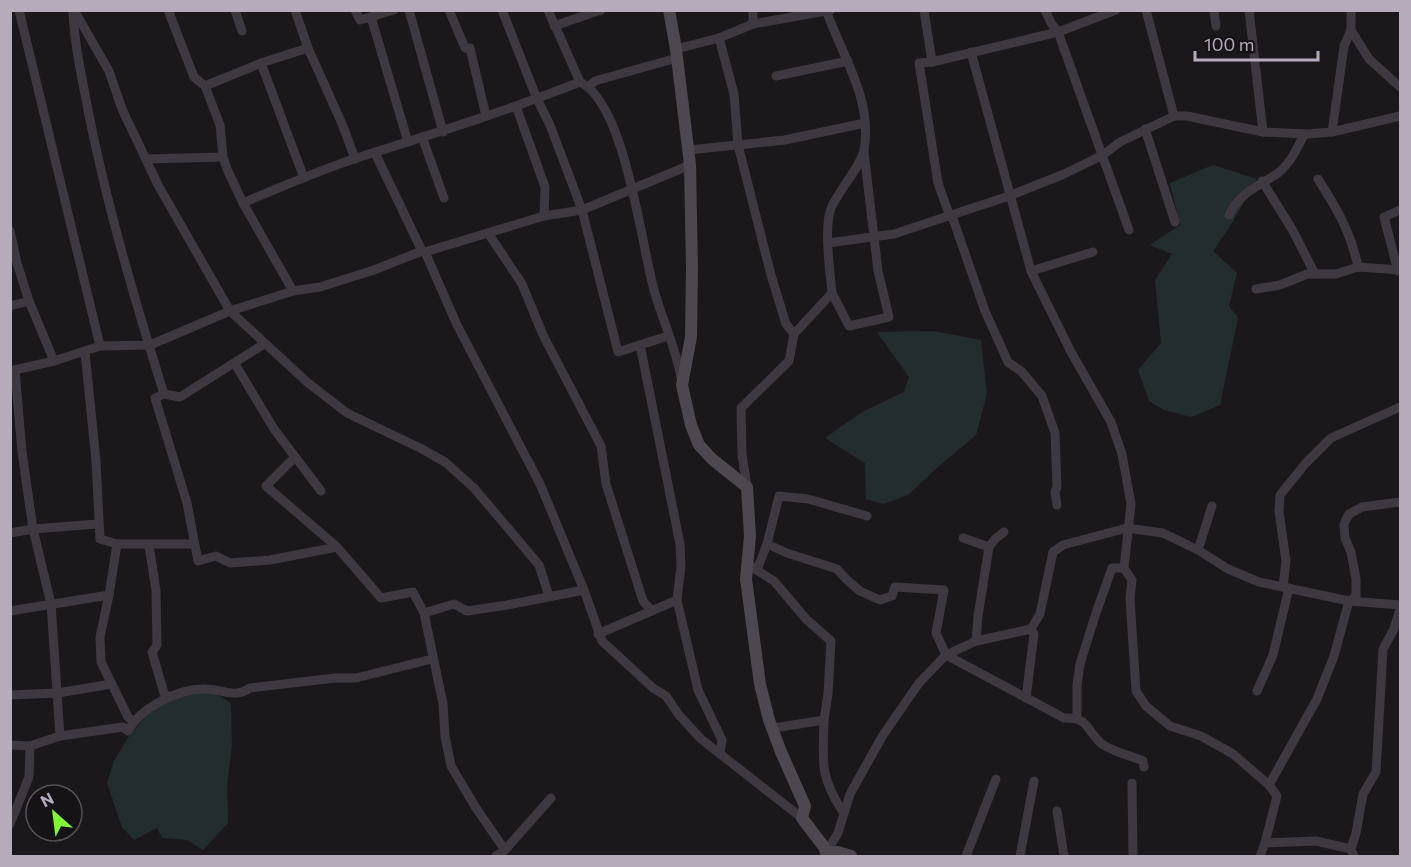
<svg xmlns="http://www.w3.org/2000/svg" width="1411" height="867" viewBox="0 0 1411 867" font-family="Commissioner,sans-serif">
  <rect width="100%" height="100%" fill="#1b181b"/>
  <!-- green -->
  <g fill="#242d2e">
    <polygon points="1213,165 1257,179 1232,223 1213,251 1237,273 1229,306 1238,318 1220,405 1191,417 1164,410 1149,401 1138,370 1161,343 1155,280 1172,254 1150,245 1180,225 1170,183"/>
    <polygon points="933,331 981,340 987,394 976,435 939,466 908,495 883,504 866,499 865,463 825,438 862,412 904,392 909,377 877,332"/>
    <polygon points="211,691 231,703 232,745 227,785 228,823 203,850 187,840 162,838 157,828 134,840 122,827 107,783 114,761 129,736 150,712 182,693"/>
  </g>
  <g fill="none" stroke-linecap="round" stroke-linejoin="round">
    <!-- street -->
    <g stroke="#3e3940" stroke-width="9">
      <polyline points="19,10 100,346"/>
      <path d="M73,10c1,34 9,67 15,100 19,96 47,191 76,284l-9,4 32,105 11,58 18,-5 14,7 40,-3 67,-13"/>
      <polyline points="74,10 109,71 122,109 158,185 230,311 307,382 347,413 422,449 445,462 474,488 539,565 549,596"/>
      <polyline points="168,10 194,77 205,86 220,125 223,157 227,169 243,203 293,291"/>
      <polyline points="235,10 242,31"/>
      <polyline points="295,10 308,48 343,126 355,159"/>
      <polyline points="355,10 360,20 394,10"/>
      <polyline points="409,10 443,132"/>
      <polyline points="449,10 465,48 470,48 486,116"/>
      <polyline points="502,10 537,99 550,125 582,210 618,352 668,336"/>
      <path d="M548,10l32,72c45,21 61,161 74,208 8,29 22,58 27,88"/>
      <polyline points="753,10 753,24"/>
      <polyline points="924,10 932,62 1058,32 1116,10"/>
      <polyline points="1045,10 1051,23 1058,32 1129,230"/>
      <polyline points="1146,10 1174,116"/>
      <polyline points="1214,10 1216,26"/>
      <polyline points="1249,10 1263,132"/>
      <polyline points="371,17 408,142"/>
      <polyline points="554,26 601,10"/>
      <polyline points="1351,30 1369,59 1400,87"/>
      <polyline points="719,38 734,94 738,145 771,275 786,324 794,334"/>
      <polyline points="676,49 719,38 753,24 831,10"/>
      <polyline points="971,52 1031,271 1071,352 1111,422 1122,454 1131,504 1124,568 1132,580 1130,598 1136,691 1146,706 1170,726 1201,736 1233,754 1269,785 1277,796 1265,843 1260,856"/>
      <polyline points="932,62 919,63 938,183 950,217"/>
      <polyline points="261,63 304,178"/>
      <polyline points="776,76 848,61"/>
      <polyline points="205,86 261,63 308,48"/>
      <polyline points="589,86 595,81 677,58"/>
      <polyline points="516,106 545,187 544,216"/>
      <polyline points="1145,129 1175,222"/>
      <polyline points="1332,132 1344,46 1351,30 1351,10"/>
      <polyline points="422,137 444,198"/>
      <polyline points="688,150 785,140 865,123"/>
      <polyline points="375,153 422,251"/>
      <polyline points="146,159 223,157"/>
      <path d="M1318,179c19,30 33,53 40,88"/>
      <polyline points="1262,181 1292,229 1315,274"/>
      <path d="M243,203c40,-17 79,-34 120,-47 73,-23 146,-46 217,-74"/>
      <path d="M1229,215c12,-24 29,-28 49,-42 12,-9 20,-26 26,-39"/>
      <polyline points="952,216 985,311 1008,362 1022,372 1042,396 1055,433 1057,487 1055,492 1057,505"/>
      <polyline points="10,231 17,263 29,301 54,361"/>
      <polyline points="488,233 522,284 543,335 601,446 606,484 643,601 651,610"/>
      <polyline points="828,243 894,234 1009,196 1064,174 1103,155 1120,142 1174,116 1187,116 1263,132 1307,134 1332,132 1400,116"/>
      <polyline points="425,252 457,325 540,484 584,590 602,641 653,688 666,696 679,715 701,739 802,818"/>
      <polyline points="1031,271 1093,252"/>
      <polyline points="1398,271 1384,217 1400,210"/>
      <polyline points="1256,289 1280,285 1307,274 1336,274 1358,267 1400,270"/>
      <polyline points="832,293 849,326 889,317 878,271 864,152"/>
      <polyline points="10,306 29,301"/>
      <polyline points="640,345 680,544 681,566 677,600 698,690 722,740 720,754"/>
      <polyline points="85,352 96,461 100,539 117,544 194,544"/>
      <polyline points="235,364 274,429 321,491"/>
      <polyline points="15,370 22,452 33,529 51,604 60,736"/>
      <polyline points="10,371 54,361 100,346 150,345 230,311 293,291 320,287 374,270 422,251 425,252 544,216 582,210 690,165"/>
      <polyline points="164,394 180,397 264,344"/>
      <polyline points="295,457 266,486 337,547 381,598 413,592 424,613 443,704 445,736 451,766 476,808 505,850"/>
      <path d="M747,487l-5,-33 -1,-46 48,-47 5,-27 38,-41c-2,-22 -9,-69 0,-87 7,-15 30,-42 32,-56 9,-51 -22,-94 -38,-140"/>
      <polyline points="10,533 33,529 98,524"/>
      <polyline points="963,538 989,547"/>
      <polyline points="117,544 109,595 100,637 101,662 128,717 134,722"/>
      <path d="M767,544l20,9 50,16 9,10 14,12 20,9 12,-4 3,-9 49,3 -8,43 10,22 118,63c26,-1 22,13 38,26 9,7 29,12 41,17l1,6"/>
      <polyline points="149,545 156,591 157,645 152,652 164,693 168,697"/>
      <polyline points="1198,550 1212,506"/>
      <polyline points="747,564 774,581 806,619 831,641 828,694 824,720 774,728"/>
      <polyline points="757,570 767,544 779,496 808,499 867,516"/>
      <polyline points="1283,587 1286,561 1279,511 1280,495 1305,464 1331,438 1400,407"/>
      <polyline points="10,611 109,595"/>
      <polyline points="424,613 454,604 467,611 507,605 584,590"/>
      <polyline points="598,634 677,600"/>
      <polyline points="976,641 978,616 989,547 995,539 1004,532"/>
      <polyline points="1257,691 1273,655 1289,588"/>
      <polyline points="10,695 58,693 111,684"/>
      <polyline points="1026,698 1034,634 1031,629"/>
      <polyline points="1075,718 1077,714 1077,685 1080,664 1096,613 1112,568 1124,568"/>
      <path d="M824,720c-1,41 -5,56 19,92"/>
      <path d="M10,745l20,1 30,-10 63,-9 5,4c12,-23 51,-43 77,-42 17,0 29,10 45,-1l85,-10h21l76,-19"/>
      <polyline points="1132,783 1133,856"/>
      <polyline points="1269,785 1317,699 1334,656 1349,601 1356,597 1356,579 1351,552 1345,538 1344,524 1349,514 1362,507 1400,502"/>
      <polyline points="1057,811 1064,856"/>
      <polyline points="10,824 29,777 30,746"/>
      <polyline points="1265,843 1316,841 1351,849"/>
      <polyline points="496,856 505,850 551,798"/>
      <polyline points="827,856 826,853 838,833 850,794 883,735 919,683 946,655 976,641 1031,629 1040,614 1053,552 1063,545 1127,528 1163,533 1198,550 1228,569 1259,582 1349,601 1400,605"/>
      <polyline points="966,856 996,779"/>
      <polyline points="1020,856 1034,781"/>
      <polyline points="1354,856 1351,849 1356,833 1363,794 1376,772 1383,649 1394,629 1400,609"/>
    </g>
    <!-- secondary -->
    <polyline stroke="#4d4750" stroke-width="12" points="669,10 676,49 690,165 692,268 691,337 682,385 691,425 699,445 712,459 747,487 750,536 746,579 760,684 769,720 781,752 805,806 802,818 824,847 826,853 838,852 851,856"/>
  </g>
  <!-- border -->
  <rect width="1411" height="867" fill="none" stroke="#b5abba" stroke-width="24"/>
  <!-- north arrow -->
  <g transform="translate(54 813) rotate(332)"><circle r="28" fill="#161316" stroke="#565058" stroke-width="1.5"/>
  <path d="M0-4.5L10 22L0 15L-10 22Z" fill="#81f536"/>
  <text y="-9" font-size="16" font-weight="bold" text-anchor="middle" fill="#b5abba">N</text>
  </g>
  <!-- scale -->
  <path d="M1195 51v9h123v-9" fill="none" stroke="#b5abba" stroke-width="3"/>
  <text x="1204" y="51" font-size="18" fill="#b5abba" stroke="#161316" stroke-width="4.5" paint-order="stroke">100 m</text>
</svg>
